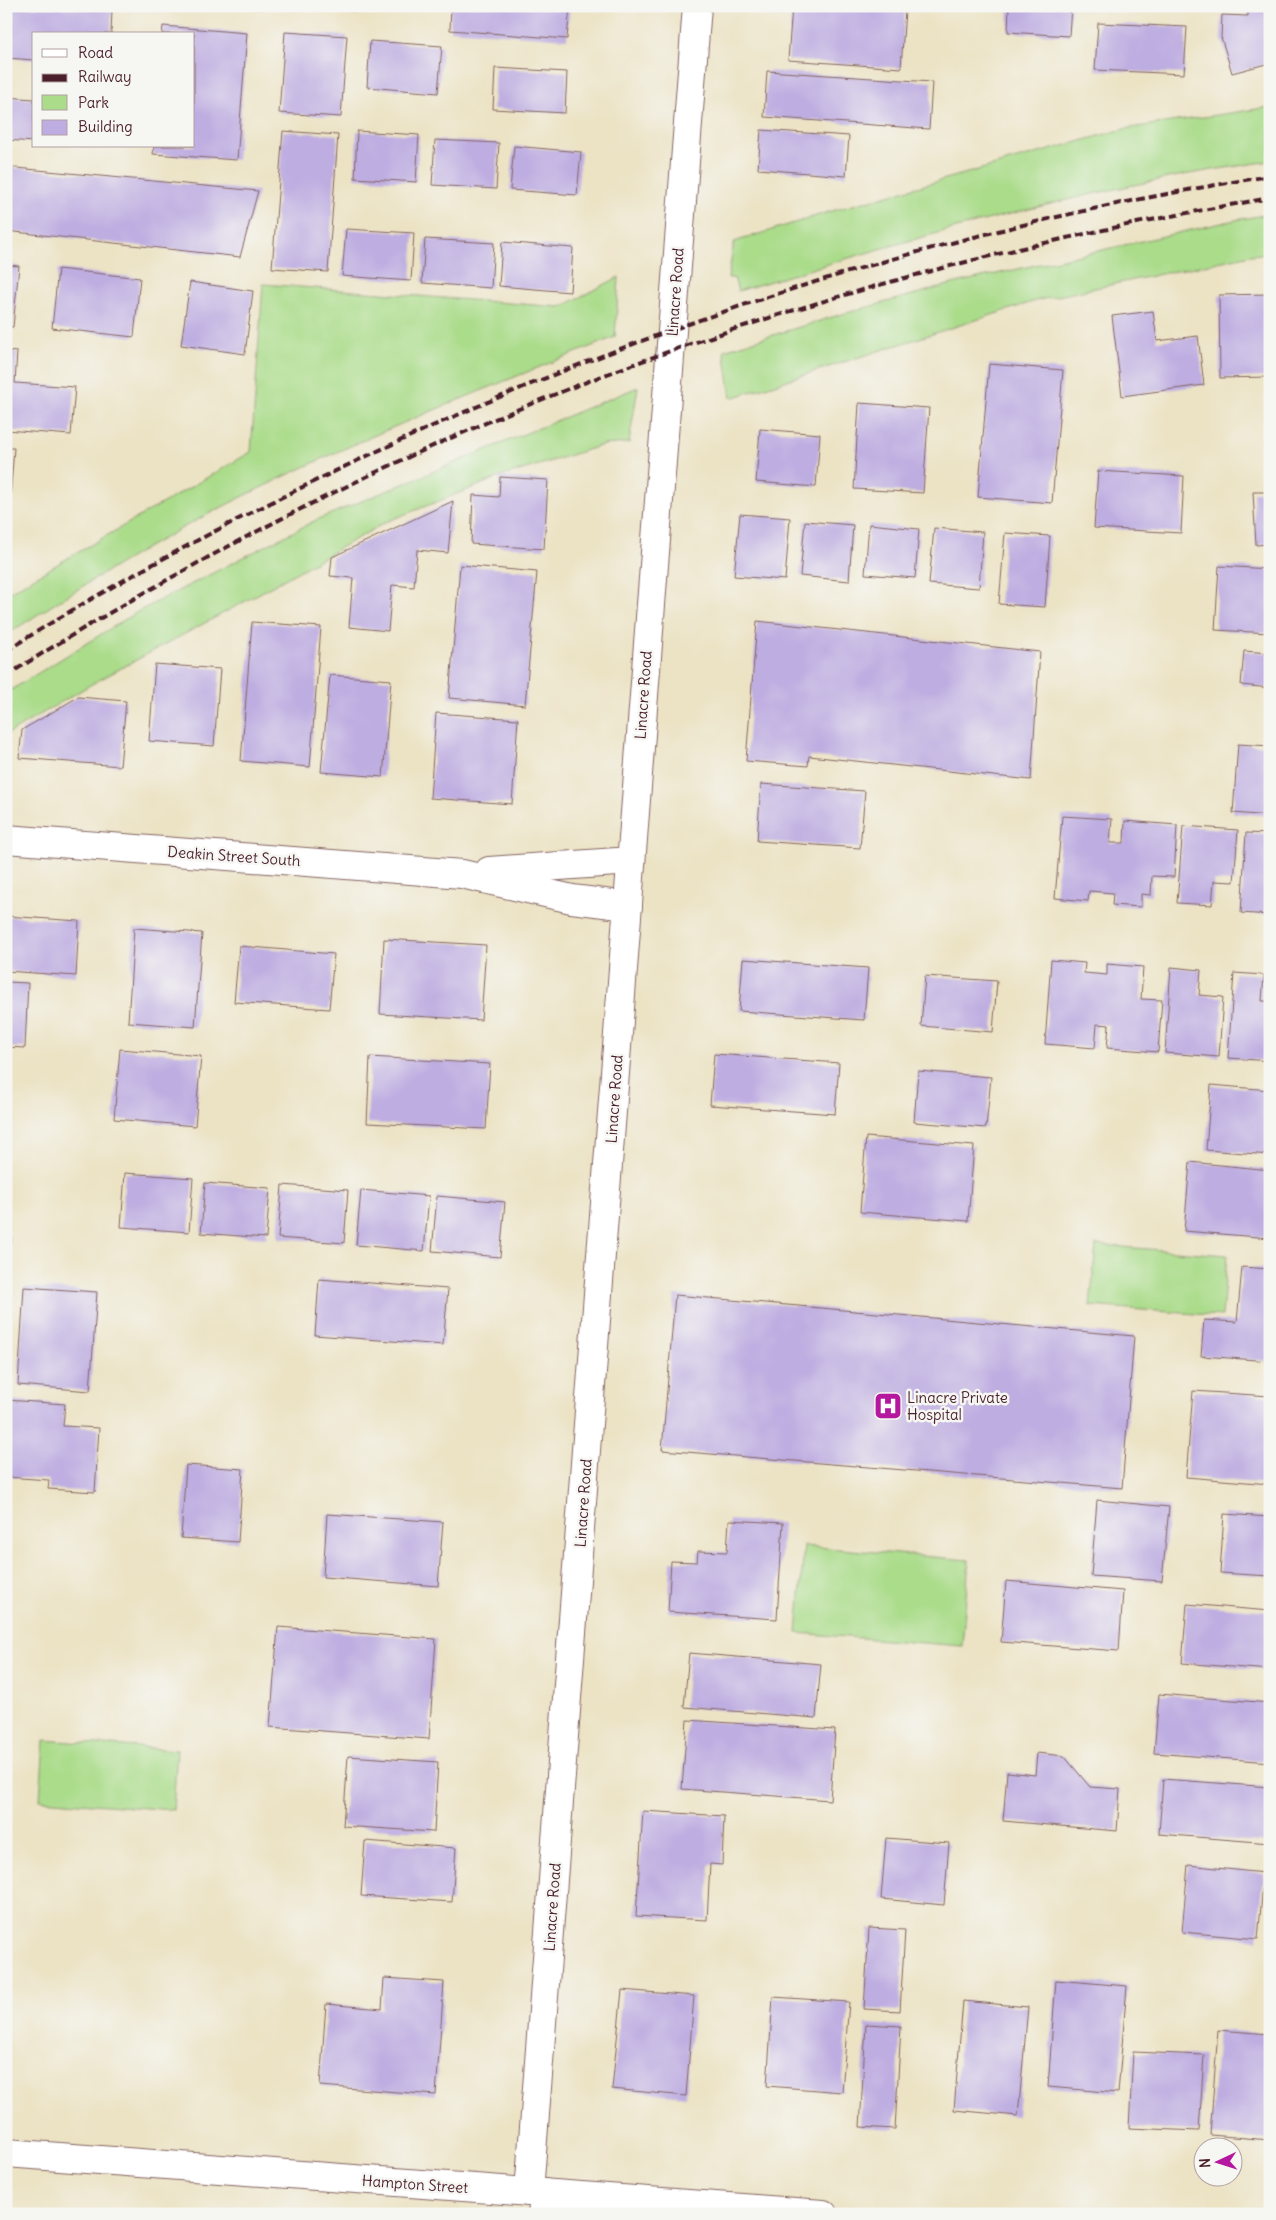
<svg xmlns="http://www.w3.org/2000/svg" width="1276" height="2220" viewBox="0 0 1276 2220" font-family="Delius,sans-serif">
  <rect width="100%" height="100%" fill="#f6f6f2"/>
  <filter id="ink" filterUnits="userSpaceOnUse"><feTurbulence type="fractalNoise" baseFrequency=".02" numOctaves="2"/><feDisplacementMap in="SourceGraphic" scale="10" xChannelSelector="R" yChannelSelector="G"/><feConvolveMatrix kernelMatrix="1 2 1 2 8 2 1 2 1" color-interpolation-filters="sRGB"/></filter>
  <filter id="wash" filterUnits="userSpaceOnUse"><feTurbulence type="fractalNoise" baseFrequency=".0096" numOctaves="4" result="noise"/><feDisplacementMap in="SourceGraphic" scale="20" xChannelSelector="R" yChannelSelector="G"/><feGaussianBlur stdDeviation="1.12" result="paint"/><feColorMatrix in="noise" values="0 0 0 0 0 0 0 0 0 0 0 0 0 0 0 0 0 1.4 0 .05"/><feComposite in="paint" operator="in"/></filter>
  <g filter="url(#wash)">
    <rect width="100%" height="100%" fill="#ece3c5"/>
    <!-- green -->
    <g fill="#aadc8a" stroke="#7a7e5a">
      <path d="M1270,107v54c-37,6 -75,11 -112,19 -142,29 -282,69 -420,111l-4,-13h-6l6,-36 101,-32 289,-81z"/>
      <polygon points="1270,214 1270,253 1251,255 1039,300 731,398 724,350 839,315 956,283 1235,220"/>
      <path d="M619,277l-4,60c-125,50 -251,99 -371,159 -82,40 -161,89 -238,139v-41l245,-142 12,-168 298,23z"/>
      <polygon points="638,387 629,443 603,445 500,477 388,521 242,603 90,685 6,735 6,693 137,612 316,520"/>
      <polygon points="1096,1245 1227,1255 1222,1316 1090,1306"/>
      <polygon points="804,1546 969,1560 962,1646 797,1633"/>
      <polygon points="44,1740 177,1750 173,1810 40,1800"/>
    </g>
    <g id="blocks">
      <!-- building -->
      <g fill="#beade1">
        <polygon points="6,6 112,10 111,34 34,34 34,60 6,58"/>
        <polygon points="243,6 263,6 263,9 243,8"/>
        <polygon points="309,6 369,6 368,13"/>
        <polygon points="451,6 570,6 567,39 450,30"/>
        <polygon points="792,6 857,6 905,10 901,68 788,60"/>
        <polygon points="1009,6 1071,6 1069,36 1008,32"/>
        <polygon points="1248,6 1270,6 1270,63 1232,73 1221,37 1222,15 1248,16"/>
        <polygon points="1098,23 1187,27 1184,74 1095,70"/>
        <polygon points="163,26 247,33 237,160 153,154 154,146 194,146 194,34 162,34"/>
        <polygon points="285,32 347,36 341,117 279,113"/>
        <polygon points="370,41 442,46 438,93 367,87"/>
        <polygon points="495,68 567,72 565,113 493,109"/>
        <polygon points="767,71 932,82 929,129 764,117"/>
        <polygon points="6,97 34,99 34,142 6,140"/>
        <polygon points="761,130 849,136 846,176 758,169"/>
        <polygon points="283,131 338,135 328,272 272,268"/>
        <polygon points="357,131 419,135 416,182 355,178"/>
        <polygon points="435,140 499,143 496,189 432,185"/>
        <polygon points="514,146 581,152 577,195 510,190"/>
        <polygon points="6,167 258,191 240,257 6,231"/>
        <polygon points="346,229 414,233 411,281 342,276"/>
        <polygon points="425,239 494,243 491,288 422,283"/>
        <polygon points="502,242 573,248 570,292 499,286"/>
        <polygon points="6,265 19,266 13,327 6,327"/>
        <polygon points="58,269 140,278 134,337 52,328"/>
        <polygon points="190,282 253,291 245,354 181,345"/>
        <polygon points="1270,294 1270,377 1220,378 1219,295"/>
        <polygon points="1153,311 1157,341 1198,336 1204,385 1122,396 1112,316"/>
        <polygon points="6,351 17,352 15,383 75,387 71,435 6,430"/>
        <polygon points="989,364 1063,370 1052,503 978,497"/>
        <polygon points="859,403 929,408 923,493 854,489"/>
        <polygon points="760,429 820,434 816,487 756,482"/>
        <polygon points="6,448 14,448 8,525 6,525"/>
        <polygon points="1098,471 1184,476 1181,533 1094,528"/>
        <polygon points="500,477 548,480 544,549 471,544 473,495 499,497"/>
        <polygon points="1253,492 1270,492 1270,544 1256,545"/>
        <polygon points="453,501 448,553 417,550 414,587 392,585 388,631 349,627 353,578 330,576 332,557"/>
        <polygon points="740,514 790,518 785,580 734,576"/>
        <polygon points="805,521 853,525 849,581 800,576"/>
        <polygon points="869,524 919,529 915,578 865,574"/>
        <polygon points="934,528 983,532 979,588 929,584"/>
        <polygon points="1005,533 1050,536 1045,607 999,604"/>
        <polygon points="460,565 537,572 525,705 449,698"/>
        <polygon points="1219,566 1270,569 1270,633 1215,630"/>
        <polygon points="757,621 1040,652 1031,780 809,756 808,766 746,761"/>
        <polygon points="252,622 321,627 310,767 241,761"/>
        <polygon points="1244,651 1270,653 1270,688 1241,685"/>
        <polygon points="155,664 220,669 214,746 149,741"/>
        <polygon points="330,675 391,680 383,777 321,772"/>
        <polygon points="78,697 126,701 120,766 19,758 22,730"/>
        <polygon points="436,713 518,719 512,804 430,798"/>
        <polygon points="1238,744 1270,746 1270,816 1233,813"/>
        <polygon points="761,784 865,791 860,848 757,841"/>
        <polygon points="1062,816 1112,819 1110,843 1124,843 1125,821 1177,825 1174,877 1152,876 1151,895 1141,894 1141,907 1112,905 1113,893 1089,891 1088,901 1055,898"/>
        <polygon points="1183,826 1238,830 1234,882 1214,881 1212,905 1177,903"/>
        <polygon points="1246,833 1270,834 1270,915 1241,913"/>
        <polygon points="6,916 79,921 76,976 6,971"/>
        <polygon points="134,928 202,933 195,1027 128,1022"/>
        <polygon points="384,939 486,945 481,1020 380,1014"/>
        <polygon points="239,946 334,954 329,1009 234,1002"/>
        <polygon points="743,959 868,968 864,1020 739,1011"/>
        <polygon points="1051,960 1085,963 1084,973 1107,975 1107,964 1143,967 1141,999 1162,1000 1158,1052 1107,1048 1109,1025 1097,1024 1095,1048 1045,1044"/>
        <polygon points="1171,967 1201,970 1199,995 1223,997 1219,1057 1165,1053"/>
        <polygon points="1234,973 1264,975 1262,1001 1270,1001 1270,1061 1228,1058"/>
        <polygon points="925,976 997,981 993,1032 921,1026"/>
        <polygon points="6,982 28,983 25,1048 6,1047"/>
        <polygon points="120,1049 201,1056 195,1126 114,1119"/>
        <polygon points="714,1054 839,1063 835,1114 710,1105"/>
        <polygon points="370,1057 490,1064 486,1129 367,1123"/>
        <polygon points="918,1071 991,1077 986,1128 914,1122"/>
        <polygon points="1211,1085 1270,1090 1270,1155 1206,1150"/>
        <polygon points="866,1137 974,1146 968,1221 860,1212"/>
        <polygon points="1190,1162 1270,1170 1270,1238 1184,1231"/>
        <polygon points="125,1173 193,1178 189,1232 121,1227"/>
        <polygon points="205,1183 270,1188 266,1238 201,1233"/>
        <polygon points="282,1185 348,1190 344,1243 278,1238"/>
        <polygon points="361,1190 429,1196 424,1251 356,1245"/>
        <polygon points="437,1196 505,1202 500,1257 432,1251"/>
        <polygon points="6,1237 10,1237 8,1268 6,1268"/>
        <polygon points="1242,1267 1270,1269 1270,1361 1201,1356 1204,1320 1237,1322"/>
        <polygon points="319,1279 448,1289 443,1345 315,1335"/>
        <polygon points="24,1287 97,1292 90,1391 18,1385"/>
        <polygon points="675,1295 1134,1336 1122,1488 662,1450"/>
        <polygon points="1193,1391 1270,1396 1270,1484 1186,1477"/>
        <polygon points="6,1400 65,1404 63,1426 99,1428 95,1492 48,1489 49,1480 6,1477"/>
        <polygon points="186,1465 243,1469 238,1542 181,1538"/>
        <polygon points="1097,1500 1169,1507 1162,1581 1091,1576"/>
        <polygon points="327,1514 443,1522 438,1586 323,1577"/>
        <polygon points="1224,1514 1270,1517 1270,1576 1220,1573"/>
        <polygon points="729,1520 783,1523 777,1619 668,1612 671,1561 697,1562 698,1551 727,1552"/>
        <polygon points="1006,1581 1123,1591 1119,1651 1001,1642"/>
        <polygon points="1187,1604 1270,1611 1270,1670 1182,1663"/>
        <polygon points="278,1627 436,1639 429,1739 270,1727"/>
        <polygon points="689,1653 821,1664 816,1718 684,1707"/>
        <polygon points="1159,1694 1270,1703 1270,1762 1154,1753"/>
        <polygon points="687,1720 835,1730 830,1800 682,1789"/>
        <polygon points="1037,1753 1064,1756 1090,1787 1120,1789 1117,1831 1003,1821 1007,1772 1035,1775"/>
        <polygon points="348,1756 438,1762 434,1832 343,1826"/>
        <polygon points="1163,1779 1270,1787 1270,1843 1159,1834"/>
        <polygon points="643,1811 724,1816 722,1865 710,1864 707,1920 636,1916"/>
        <polygon points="886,1838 949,1843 944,1905 881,1899"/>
        <polygon points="365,1841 456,1848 452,1902 361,1896"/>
        <polygon points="1188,1865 1264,1873 1258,1939 1182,1932"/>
        <polygon points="869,1928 905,1930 900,2011 864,2009"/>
        <polygon points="384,1978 444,1982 436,2095 320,2086 326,2004 382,2009"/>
        <polygon points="1056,1980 1127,1986 1118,2093 1048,2087"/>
        <polygon points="622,1990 694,1996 686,2096 612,2089"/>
        <polygon points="773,1997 849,2002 842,2092 767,2086"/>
        <polygon points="963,2001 1028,2007 1018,2116 954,2110"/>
        <polygon points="866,2024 901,2026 895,2129 860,2127"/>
        <polygon points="1218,2030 1270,2034 1270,2140 1210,2135"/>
        <polygon points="1133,2052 1204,2055 1199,2131 1129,2128"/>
      </g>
    </g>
  </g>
  <g filter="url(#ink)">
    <use href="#blocks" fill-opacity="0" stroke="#836461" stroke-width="1"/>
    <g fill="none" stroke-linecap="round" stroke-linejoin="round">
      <defs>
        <g id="minor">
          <polyline points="6,839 462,874 572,899 628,906"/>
          <polyline points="489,871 631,861"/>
          <polyline points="529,2192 697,6"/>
          <polyline points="542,2214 545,2193"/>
        </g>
        <polyline id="secondary" points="6,2153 823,2214"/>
      </defs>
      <!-- minor casing -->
      <use href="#minor" stroke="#836461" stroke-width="30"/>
      <!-- secondary casing -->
      <use href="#secondary" stroke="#836461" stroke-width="30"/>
      <!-- minor -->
      <use href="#minor" stroke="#fff" stroke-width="28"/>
      <!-- secondary -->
      <use href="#secondary" stroke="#fff" stroke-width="28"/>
      <!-- rail -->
      <g stroke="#4a1f2b" stroke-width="4" stroke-dasharray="8 4" stroke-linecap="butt">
        <path d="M6,651c100,-64 204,-119 311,-171 301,-147 622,-252 953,-304"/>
        <path d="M6,676c223,-141 464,-259 714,-342 179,-60 363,-104 550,-136"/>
      </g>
    </g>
  </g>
  <!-- icons -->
  <defs>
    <symbol id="hospital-square" viewBox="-11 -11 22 22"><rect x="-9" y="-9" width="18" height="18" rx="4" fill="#b5179e" stroke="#f6f6f2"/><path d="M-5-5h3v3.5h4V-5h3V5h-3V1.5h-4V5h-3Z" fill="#fff"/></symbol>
  </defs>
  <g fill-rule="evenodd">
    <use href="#hospital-square" x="872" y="1390" width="32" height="32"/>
  </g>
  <g text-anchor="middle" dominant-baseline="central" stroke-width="5" stroke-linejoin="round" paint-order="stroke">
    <!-- street labels -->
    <g font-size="15" fill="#4a1f2b" stroke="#f6f6f2">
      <text transform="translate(675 292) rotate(-86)">Linacre Road</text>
      <text transform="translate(643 695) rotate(-86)">Linacre Road</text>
      <text transform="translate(234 856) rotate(4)">Deakin Street South</text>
      <text transform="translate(614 1099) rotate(-86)">Linacre Road</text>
      <text transform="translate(583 1503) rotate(-86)">Linacre Road</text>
      <text transform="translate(552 1907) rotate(-86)">Linacre Road</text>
      <text transform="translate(415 2184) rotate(4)">Hampton Street</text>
    </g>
    <!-- poi labels -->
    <g font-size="15" fill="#4a1f2b" stroke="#f6f6f2" text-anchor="start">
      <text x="907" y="1397">Linacre Private<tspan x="907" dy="17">Hospital</tspan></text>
    </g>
  </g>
  <!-- margin -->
  <rect width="1276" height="2220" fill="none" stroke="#f6f6f2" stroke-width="25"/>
  <!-- legend -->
  <rect x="32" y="32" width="162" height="115" fill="#f6f6f2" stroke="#b1a0a2"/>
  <rect x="42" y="49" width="25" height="8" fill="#ffffff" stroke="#b1a0a2"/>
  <text x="78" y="58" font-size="15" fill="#4a1f2b">Road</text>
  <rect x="42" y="74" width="25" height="8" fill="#4a1f2b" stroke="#b1a0a2"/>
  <text x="78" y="82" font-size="15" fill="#4a1f2b">Railway</text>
  <rect x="42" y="95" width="25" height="15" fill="#aadc8a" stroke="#b1a0a2"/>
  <text x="78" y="108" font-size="15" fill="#4a1f2b">Park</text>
  <rect x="42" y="120" width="25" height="15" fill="#beade1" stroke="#b1a0a2"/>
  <text x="78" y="132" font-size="15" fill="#4a1f2b">Building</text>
  <!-- north arrow -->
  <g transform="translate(1218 2162) rotate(266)"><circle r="24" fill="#f6f6f2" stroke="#b1a0a2"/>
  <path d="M0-4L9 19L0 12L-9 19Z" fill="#b5179e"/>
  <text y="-8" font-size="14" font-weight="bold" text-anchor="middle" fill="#4a1f2b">N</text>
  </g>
</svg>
